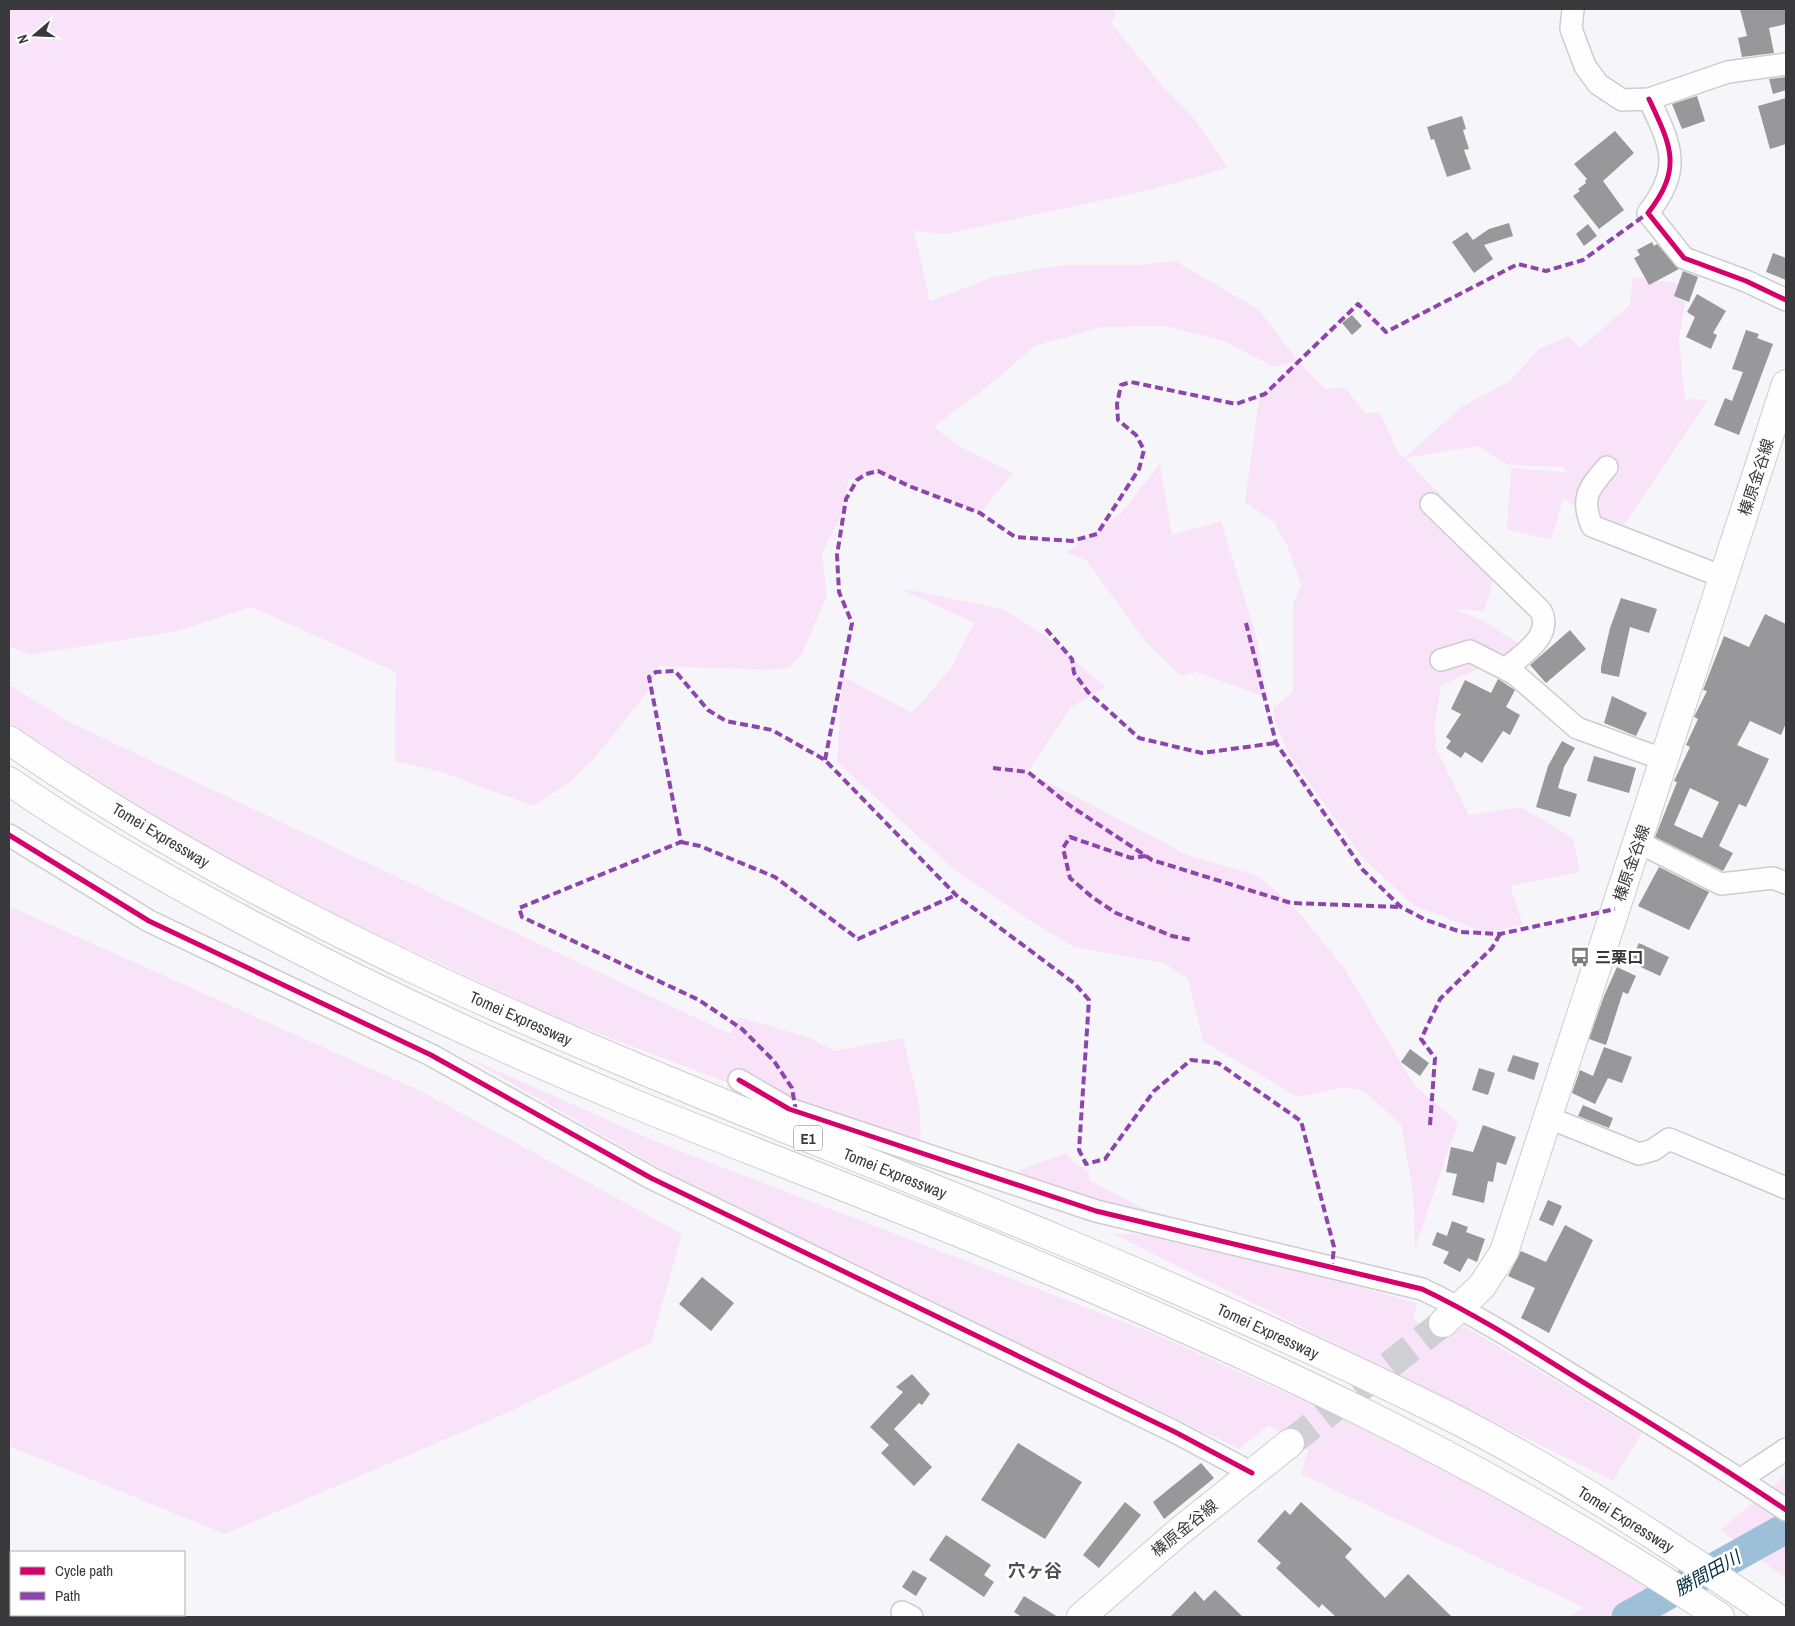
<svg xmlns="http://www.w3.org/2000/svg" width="1795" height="1626" viewBox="0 0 1795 1626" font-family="'Archivo Narrow','Noto Sans JP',sans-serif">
  <rect width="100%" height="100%" fill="#f6f6fa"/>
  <!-- green -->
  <g fill="#f8e3f8">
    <polygon points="9,9 1109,9 1116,12 1112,24 1164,88 1195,120 1228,168 1149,190 946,234 914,231 930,301 993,277 1064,265 1138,265 1175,261 1258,309 1298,361 1325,389 1345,388 1365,413 1380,413 1398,452 1404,458 1464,405 1509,382 1539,349 1569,336 1580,348 1630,305 1633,277 1677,283 1687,293 1679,339 1685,399 1708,400 1624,525 1586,511 1563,499 1551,540 1507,529 1511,468 1566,472 1563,467 1508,465 1477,446 1405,458 1501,558 1484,611 1453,609 1480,619 1521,645 1479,669 1441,685 1435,725 1436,748 1469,815 1520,807 1573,838 1580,872 1510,886 1523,924 1486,933 1413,905 1362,857 1287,751 1275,721 1273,709 1293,691 1293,605 1301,585 1287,545 1274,522 1245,502 1259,399 1297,361 1274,367 1224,341 1164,326 1104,327 1034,346 1003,374 934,427 959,446 1013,473 980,513 878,471 849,480 840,517 822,553 827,595 802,654 789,668 768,670 659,666 647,693 592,761 569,783 534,806 438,771 395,761 396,672 251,607 177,631 29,655 9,646"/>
    <polygon points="1160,464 1172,535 1221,521 1258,642 1266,697 1196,672 1181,676 1146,642 1086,560 1067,553 1121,513"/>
    <polygon points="899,588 1003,609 1044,635 1106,687 1071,707 1028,772 1190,856 1256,875 1291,903 1345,969 1415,1086 1458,1122 1415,1248 1413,1192 1401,1124 1362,1090 1344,1087 1298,1097 1203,1041 1188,979 1164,963 1074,947 1029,920 956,871 837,762 842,676 912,713 951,668 974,623"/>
    <polygon points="9,685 69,722 730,1034 739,1017 811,1038 834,1051 903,1038 919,1103 921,1141 773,1100 558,1018 246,874 9,723"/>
    <polygon points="9,906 425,1093 682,1234 651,1343 511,1411 225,1534 9,1446"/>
    <polygon points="464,1056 657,1142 1155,1334 1410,1449 1639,1578 1670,1617 1568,1617 1585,1608 1301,1474 1308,1450 1269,1425 1239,1449 670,1174"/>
    <path d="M1066,1153l6,8 17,11v8l68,36c-40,-7 -109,-19 -139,-45z"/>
    <polygon points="1111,1233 1187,1238 1417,1303 1413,1319 1447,1339 1464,1326 1642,1433 1613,1481"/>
    <polygon points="1786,1475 1786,1579 1720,1530"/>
  </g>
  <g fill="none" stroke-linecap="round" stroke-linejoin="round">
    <!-- river -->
    <polyline stroke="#9dbfd8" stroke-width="31" points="1627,1617 1786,1528"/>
  </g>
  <!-- building -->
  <g fill="#98989b" fill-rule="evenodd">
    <polygon points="1740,9 1786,9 1786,24 1769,28 1774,53 1742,57 1738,38 1747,36"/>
    <polygon points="1786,77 1786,90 1773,94 1769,79"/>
    <polygon points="1697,96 1705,121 1682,129 1672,104"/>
    <polygon points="1786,98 1786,144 1770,149 1758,106"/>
    <polygon points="1462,116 1466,129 1463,130 1469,149 1464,150 1471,169 1447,177 1434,139 1431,140 1427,127"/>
    <polygon points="1615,131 1634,153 1603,181 1624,210 1599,229 1573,196 1580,191 1578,189 1586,183 1585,181 1587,179 1574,164"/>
    <polygon points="1509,223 1513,236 1484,245 1493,259 1474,273 1452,242 1467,232 1473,240 1489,229"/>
    <polygon points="1588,224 1597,236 1584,246 1576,234"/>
    <polygon points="1652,242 1654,246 1657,244 1679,269 1649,285 1634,258 1640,255 1637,250"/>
    <polygon points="1773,253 1786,258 1786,280 1766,272"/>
    <polygon points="1683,271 1698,277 1689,302 1674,296"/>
    <polygon points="1697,294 1726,311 1713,333 1717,335 1711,349 1686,337 1695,317 1687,312"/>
    <polygon points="1352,315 1362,326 1352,335 1342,323"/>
    <polygon points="1746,330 1759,334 1757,338 1773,344 1739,435 1714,425 1725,398 1732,401 1743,372 1732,369"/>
    <polygon points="1621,598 1657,609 1649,633 1630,627 1619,677 1601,673 1601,667 1610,628"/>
    <path d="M1765,614l21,10v99l-5,12 -31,-14 -13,24 32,14 -23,48 -7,-3 -20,42 14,7 -10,18 -68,-34 22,-55 -3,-1 16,-34 -4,-2 12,-26 -4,-2 13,-26 -4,-1 21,-54 25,11zM1690,788l29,14 -17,36 -28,-13z"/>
    <polygon points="1570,630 1586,649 1546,683 1530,665"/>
    <polygon points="1498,679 1515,690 1506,707 1520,715 1510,735 1503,731 1482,763 1465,752 1461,758 1446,748 1451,741 1446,737 1461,714 1451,709 1465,680 1491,693"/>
    <polygon points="1612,696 1647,713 1636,736 1604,723"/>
    <polygon points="1562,741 1575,748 1564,767 1558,788 1577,794 1570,817 1536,807 1548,766"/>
    <polygon points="1594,756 1636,768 1629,793 1587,781"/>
    <polygon points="1659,867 1709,892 1689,930 1638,906"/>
    <polygon points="1639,943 1669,957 1660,976 1630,962"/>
    <polygon points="1617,967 1636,976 1628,994 1623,992 1606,1045 1589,1039 1604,996"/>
    <polygon points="1604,1047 1632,1057 1622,1083 1608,1078 1595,1104 1572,1093 1580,1070 1593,1076"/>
    <polygon points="1410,1049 1429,1063 1420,1076 1401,1062"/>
    <polygon points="1513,1055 1539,1063 1534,1080 1507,1071"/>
    <polygon points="1479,1068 1495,1073 1488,1095 1472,1090"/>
    <polygon points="1583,1105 1613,1118 1609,1128 1578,1116"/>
    <polygon points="1483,1125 1516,1137 1506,1165 1497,1162 1493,1182 1488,1181 1484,1203 1452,1195 1457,1174 1446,1172 1451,1147 1473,1152"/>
    <polygon points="1548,1200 1562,1206 1553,1226 1539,1220"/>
    <polygon points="1452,1221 1468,1227 1466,1232 1485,1239 1477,1262 1468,1258 1460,1272 1443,1263 1449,1252 1432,1245 1437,1232 1447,1236"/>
    <polygon points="1565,1225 1593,1240 1549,1333 1521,1318 1535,1288 1508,1276 1521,1251 1546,1262"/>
    <polygon points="702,1277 734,1303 711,1331 679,1304"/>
    <polygon points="912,1374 930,1394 922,1405 919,1403 894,1429 932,1467 914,1486 881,1453 889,1445 870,1427 903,1392 896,1387"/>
    <polygon points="1018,1443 1082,1482 1045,1539 981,1500"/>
    <polygon points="1201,1463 1214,1478 1164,1519 1153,1502"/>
    <polygon points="1125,1502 1141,1515 1099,1568 1083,1555"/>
    <polygon points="1301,1502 1352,1549 1345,1557 1385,1598 1408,1574 1452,1617 1336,1617 1322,1604 1319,1608 1276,1568 1281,1563 1257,1541 1285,1510 1290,1515"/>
    <polygon points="946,1535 991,1565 984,1575 994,1582 984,1597 929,1560"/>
    <polygon points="913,1570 927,1578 916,1596 902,1587"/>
    <polygon points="1215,1590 1243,1617 1170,1617 1195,1591 1204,1601"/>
    <polygon points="1024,1596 1058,1617 1022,1617 1014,1612"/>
  </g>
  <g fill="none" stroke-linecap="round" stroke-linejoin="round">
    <!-- major-tunnel -->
    <polyline stroke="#d0d0d4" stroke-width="28" stroke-dasharray="28 14" stroke-linecap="butt" points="1290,1443 1443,1323"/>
    <defs>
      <g id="minor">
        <polyline points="1573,9 1571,29 1585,66 1598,84 1622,100 1649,99 1728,72 1786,64"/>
        <path d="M1649,99c22,47 34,69 -1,114l36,45 62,23 40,19"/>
        <path d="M1607,467c-18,21 -27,31 -15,59l131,51"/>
        <path d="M1431,504l110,107c12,26 -18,42 -35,58"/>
        <polyline points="1441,660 1470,651 1515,674 1577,728 1665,760"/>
        <polyline points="9,835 149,921 431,1055 651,1178 1175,1432 1252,1473"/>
        <polyline points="1638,842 1721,884 1773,878 1786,883"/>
        <path d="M739,1080l50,29 307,102 326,78c61,29 117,66 174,101 64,39 128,78 190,120"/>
        <polyline points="1547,1117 1639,1154 1653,1150 1669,1139 1786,1188"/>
        <polyline points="1741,1479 1786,1449"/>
        <polyline points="902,1612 912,1617"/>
      </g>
      <g id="major">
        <polyline points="1443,1323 1482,1286 1504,1252 1786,384"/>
        <polyline points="1081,1617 1181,1530 1290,1443"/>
      </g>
      <g id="highway">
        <path d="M9,740c320,222 690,350 1048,499 128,53 255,109 380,171 119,59 230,133 339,207"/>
        <path d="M9,781c73,51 151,95 230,137 127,68 258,129 391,184 115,47 232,91 347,138 258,106 512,222 743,377"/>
      </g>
    </defs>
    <!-- minor casing -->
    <use href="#minor" stroke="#cdcdd0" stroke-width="24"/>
    <!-- major casing -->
    <use href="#major" stroke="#cdcdd0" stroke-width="30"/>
    <!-- highway casing -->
    <use href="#highway" stroke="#cdcdd0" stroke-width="30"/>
    <!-- minor -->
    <use href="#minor" stroke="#fefefe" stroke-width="21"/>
    <!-- major -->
    <use href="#major" stroke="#fefefe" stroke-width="28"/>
    <!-- highway -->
    <use href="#highway" stroke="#fefefe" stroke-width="28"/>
    <!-- quiet -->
    <g stroke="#8e44ad" stroke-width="4" stroke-dasharray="8 4" stroke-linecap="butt">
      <polyline points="1246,623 1276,743 1363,870 1401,907 1426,920 1461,932 1500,934 1615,909"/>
      <polyline points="1046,629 1072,659 1074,673 1088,692 1139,738 1202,753 1276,743"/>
      <polyline points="825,760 852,623 839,592 837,555 846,499 857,480 866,474 878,471 909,486 980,513 1015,537 1072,541 1097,534 1139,469 1144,450 1136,435 1118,420 1117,404 1121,385 1131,382 1236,404 1265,394 1358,304 1386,332 1518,264 1546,271 1583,260 1648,213"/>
      <polyline points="993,768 1028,772 1072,807 1152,860 1291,903 1401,907"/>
      <polyline points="681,842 700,846 775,877 858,939 956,895"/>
      <polyline points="1146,856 1131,858 1070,837 1063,848 1070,878 1092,897 1116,913 1172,936 1192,940"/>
      <polyline points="796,1112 792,1088 774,1061 742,1029 699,1000 522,917 519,908 681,842 649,677 656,672 675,671 708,710 726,721 772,730 825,760 956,895 1075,984 1089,1000 1079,1150 1086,1164 1105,1159 1154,1091 1191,1060 1218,1063 1301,1121 1334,1247 1332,1267"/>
      <polyline points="1430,1125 1435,1058 1421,1039 1440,999 1492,948 1500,934"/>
    </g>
    <defs>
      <g id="cycleway">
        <path d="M1649,99c22,47 34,69 -1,114l36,45 62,23 40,19"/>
        <polyline points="9,835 149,921 431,1055 651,1178 1175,1432 1252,1473"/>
        <path d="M739,1080l50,29 307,102 326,78c61,29 117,66 174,101 64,39 128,78 190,120"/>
      </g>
    </defs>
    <!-- cycleway casing -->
    <use href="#cycleway" stroke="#fff" stroke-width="8"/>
    <!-- cycleway -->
    <use href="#cycleway" stroke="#d6006c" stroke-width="5"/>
  </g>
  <!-- icons -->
  <defs>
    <symbol id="bus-bare" viewBox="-9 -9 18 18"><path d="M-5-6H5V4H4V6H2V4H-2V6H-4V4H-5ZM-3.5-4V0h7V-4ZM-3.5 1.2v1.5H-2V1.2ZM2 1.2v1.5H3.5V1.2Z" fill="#7b7b7e" stroke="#fff" stroke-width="2.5" paint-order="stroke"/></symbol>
  </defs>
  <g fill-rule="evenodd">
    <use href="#bus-bare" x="1566" y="943" width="28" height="28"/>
  </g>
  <g text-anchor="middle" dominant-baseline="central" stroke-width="5" stroke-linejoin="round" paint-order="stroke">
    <!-- shield labels -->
    <rect fill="#fff" stroke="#747476" stroke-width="1" x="794" y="1125.5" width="28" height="25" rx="4"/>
    <g font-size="15" font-weight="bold" fill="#39393b">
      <text x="808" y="1138">E1</text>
    </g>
    <!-- street labels -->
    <g font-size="16" fill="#39393b" stroke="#fff">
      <text transform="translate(1756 477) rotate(-72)">榛原金谷線</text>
      <text transform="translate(161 835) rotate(31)">Tomei Expressway</text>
      <text transform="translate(1631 863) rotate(-71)">榛原金谷線</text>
      <text transform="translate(521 1018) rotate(24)">Tomei Expressway</text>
      <text transform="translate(895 1173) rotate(22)">Tomei Expressway</text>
      <text transform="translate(1268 1331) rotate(25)">Tomei Expressway</text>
      <text transform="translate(1626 1519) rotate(32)">Tomei Expressway</text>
      <text transform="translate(1184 1528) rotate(-39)">榛原金谷線</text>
    </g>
    <!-- poi labels -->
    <g font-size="16" font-weight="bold" fill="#39393b" stroke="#fff" text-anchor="start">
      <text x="1595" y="957">三栗口</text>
    </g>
    <!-- neighbourhood labels -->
    <g font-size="18" font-weight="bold" fill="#4e4e52" stroke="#fff">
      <text x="1035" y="1570">穴ヶ谷</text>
    </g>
    <!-- water labels -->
    <g font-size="18" font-style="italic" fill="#032e44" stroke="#fff">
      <text transform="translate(1707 1573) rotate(-29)">勝間田川</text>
    </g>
  </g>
  <!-- border -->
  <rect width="1795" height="1626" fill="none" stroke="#39393b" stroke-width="20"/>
  <!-- legend -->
  <rect x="10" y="1551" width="175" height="65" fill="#ffffff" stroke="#b0b0b1"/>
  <rect x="20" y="1567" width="25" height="8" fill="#d6006c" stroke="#b0b0b1"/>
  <text x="55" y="1576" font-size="15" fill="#39393b">Cycle path</text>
  <rect x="20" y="1592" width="25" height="8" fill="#8e44ad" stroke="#b0b0b1"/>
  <text x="55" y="1601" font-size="15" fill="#39393b">Path</text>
  <!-- north arrow -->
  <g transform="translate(35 35) rotate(251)" stroke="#ffffff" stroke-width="4" paint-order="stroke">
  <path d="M0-4L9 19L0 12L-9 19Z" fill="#39393b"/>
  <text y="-8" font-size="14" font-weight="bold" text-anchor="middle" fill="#39393b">N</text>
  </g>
</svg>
